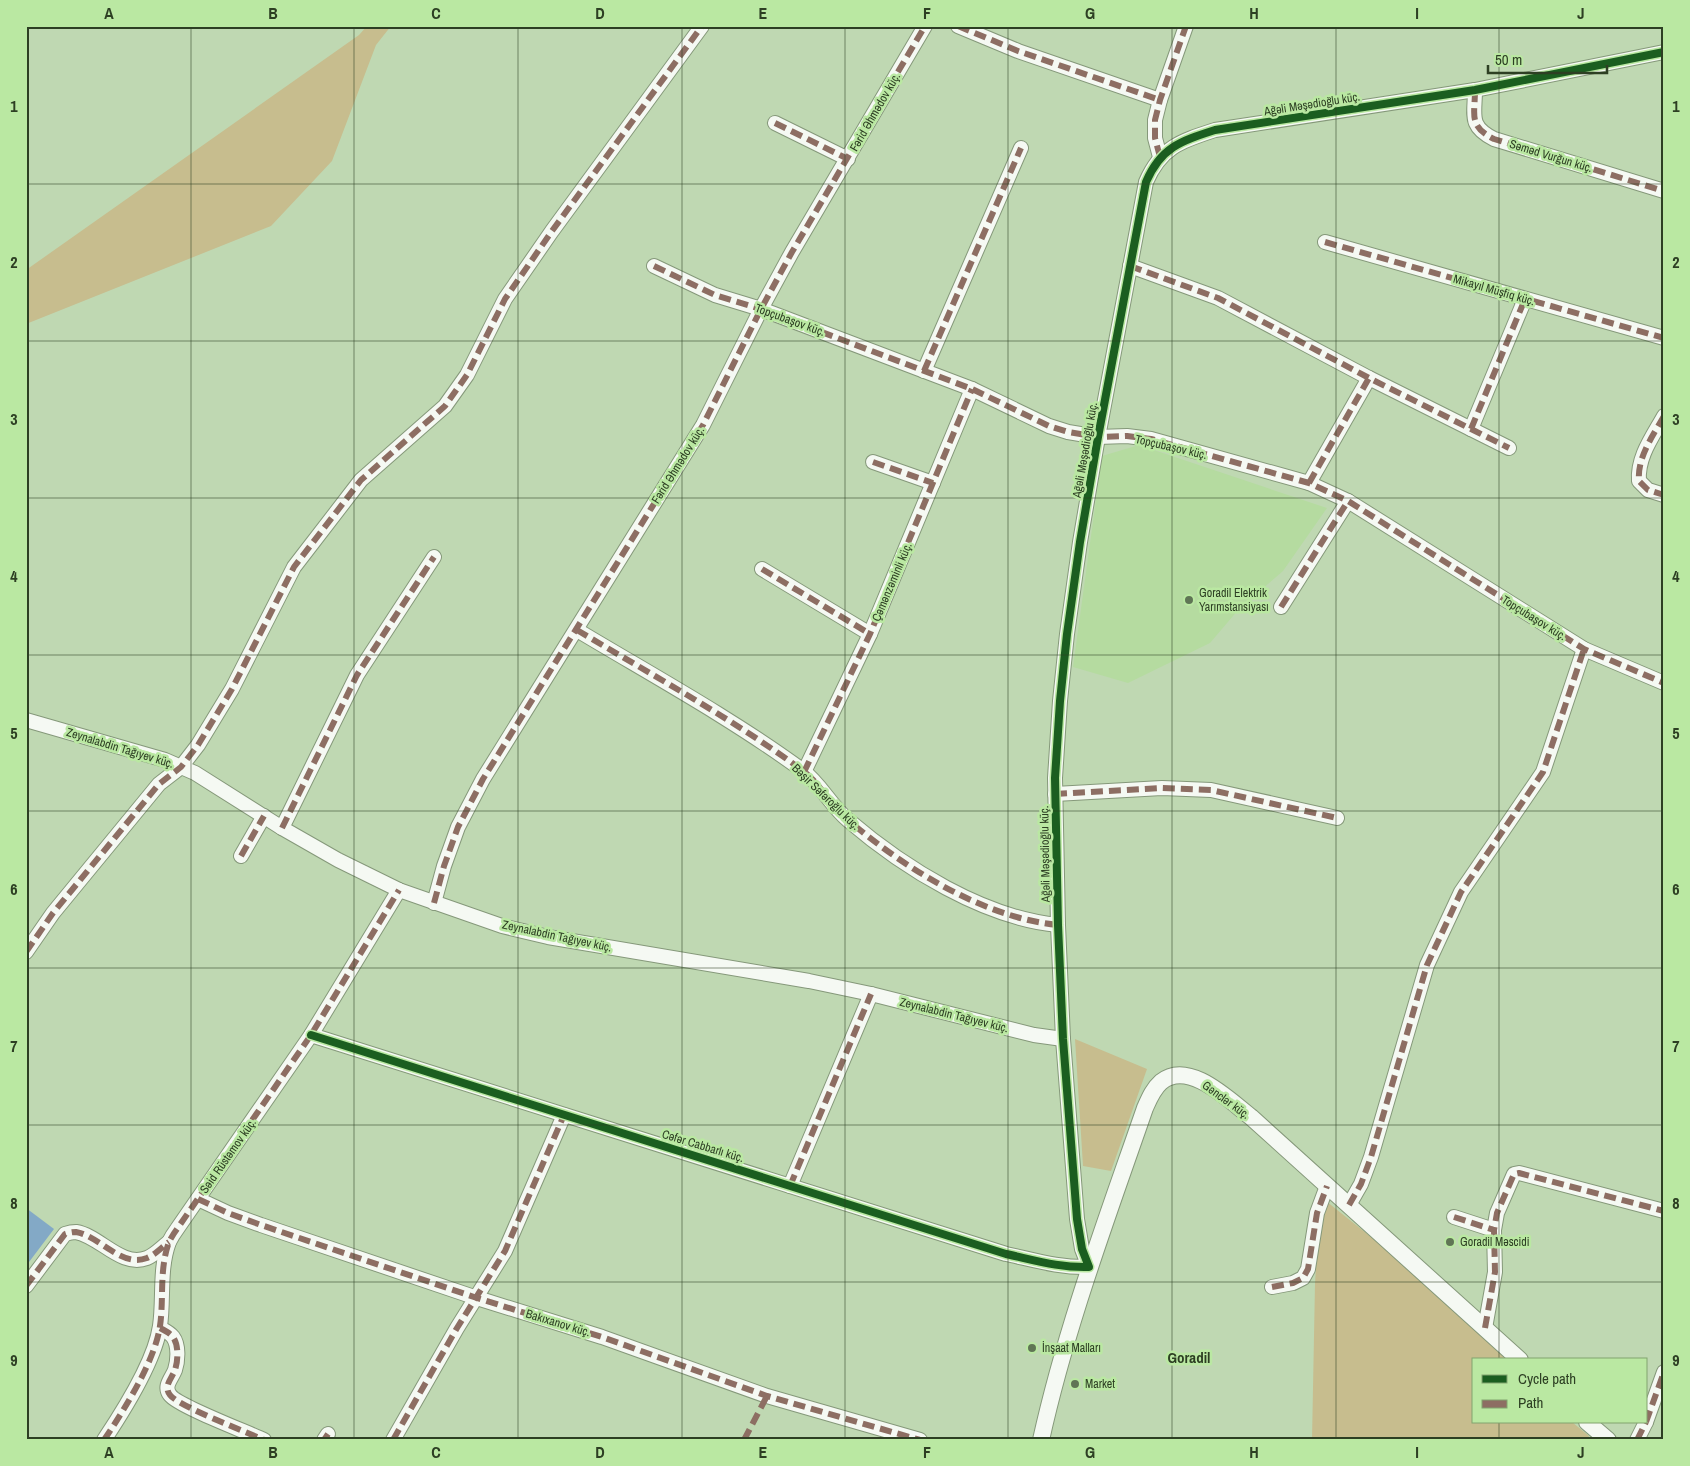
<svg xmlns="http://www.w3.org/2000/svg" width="1690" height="1466" viewBox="0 0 1690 1466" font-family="'Archivo Narrow',sans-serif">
  <rect width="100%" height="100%" fill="#bfd8b2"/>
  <!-- built -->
  <polygon fill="#b5dba0" points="1139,445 1327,508 1283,571 1239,609 1210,643 1128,683 1073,667 1102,456"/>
  <!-- green -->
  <g fill="#c7bd8e">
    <polygon points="367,26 391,26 376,45 332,161 271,226 26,324 26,270 359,35"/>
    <polygon points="1075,1039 1147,1069 1111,1171 1083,1166"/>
    <polygon points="1326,1201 1431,1285 1507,1360 1474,1360 1474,1422 1572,1422 1589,1436 1588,1440 1312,1440 1315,1284 1319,1214"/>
  </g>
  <!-- water -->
  <polygon fill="#83a9c6" points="26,1208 54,1229 26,1266"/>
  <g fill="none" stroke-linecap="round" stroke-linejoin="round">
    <defs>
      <g id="minor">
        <polyline points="958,26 1018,51 1160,100"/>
        <path d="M1475,90c0,25 -7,36 19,49l170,52"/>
        <polyline points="775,123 848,159"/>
        <polyline points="1160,157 1155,138 1155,120 1160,100 1186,26"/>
        <polyline points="1325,242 1664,338"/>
        <polyline points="654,266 715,295 761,309 972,389 1049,426 1068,432 1098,437 1127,436 1151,439 1309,483 1348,501 1584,649 1664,683"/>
        <polyline points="1130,266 1218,298 1369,378 1509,448"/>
        <polyline points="924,371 1021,148"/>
        <path d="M1664,416c-11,20 -27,41 -25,65l9,9 16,5"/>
        <polyline points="1471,429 1525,299"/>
        <polyline points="873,462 933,483"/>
        <polyline points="1309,483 1369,378"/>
        <polyline points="762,569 870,634"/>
        <polyline points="1281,607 1348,501"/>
        <path d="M577,630c75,45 154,88 225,140 18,13 29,36 46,50 56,48 136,98 210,105"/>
        <polyline points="26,720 165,760 195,773 282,828 338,860 399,890 502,926 548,937 809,981 871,994 1034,1035 1063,1039"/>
        <polyline points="804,772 870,634 972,389"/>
        <polyline points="1055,794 1162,788 1211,790 1337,818"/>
        <polyline points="282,828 357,675 434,557"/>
        <polyline points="241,856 264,816"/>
        <polyline points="434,903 444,866 458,827 483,779 703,425 761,309 792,252 925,26"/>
        <polyline points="26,952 53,913 159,784 181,767 198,745 232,689 294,567 361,480 445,406 467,375 505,299 552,231 702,26"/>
        <path d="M311,1035l695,219c28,6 54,14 83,13l-7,-18 -5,-30 -14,-180 -5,-114 -3,-147 5,-77 7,-67 13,-92 18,-105 48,-255c15,-35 35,-41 69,-52l260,-40 189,-38"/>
        <polyline points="790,1186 871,994"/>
        <polyline points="198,1199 228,1213 261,1225 477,1298 602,1337 767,1396 920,1440"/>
        <polyline points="1349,1205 1361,1184 1371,1157 1427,965 1461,892 1543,772 1584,649"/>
        <polyline points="1454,1217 1494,1230"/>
        <path d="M26,1286l39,-52c3,-1 7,-2 11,-2 24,4 45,36 71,26 8,-3 15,-11 22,-16"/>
        <polyline points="1272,1287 1293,1283 1303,1278 1308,1269 1317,1213 1327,1186"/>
        <path d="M160,1328c4,2 10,5 13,9 6,8 5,24 2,33 -3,8 -12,16 -5,25 8,11 77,37 94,45"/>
        <polyline points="1485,1328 1495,1272 1494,1230 1497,1213 1514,1174 1519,1173 1664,1211"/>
        <polyline points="1646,1422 1664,1372"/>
        <path d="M104,1440c20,-30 51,-79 56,-114 4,-27 -1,-57 9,-84 2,-4 5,-9 8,-13l134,-194 88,-145"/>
        <polyline points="324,1440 328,1434"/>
        <polyline points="393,1440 457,1328 505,1251 564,1115"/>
        <polyline points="1637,1440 1646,1422"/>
      </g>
      <g id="tertiary">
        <polyline points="1587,1422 1608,1440"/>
        <path d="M1041,1440c25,-113 66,-222 104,-332 4,-9 8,-19 16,-26 28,-23 69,19 90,35l269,243"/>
      </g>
    </defs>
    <!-- minor casing -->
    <use href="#minor" stroke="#85987a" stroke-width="16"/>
    <!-- tertiary casing -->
    <use href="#tertiary" stroke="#85987a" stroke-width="18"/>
    <!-- minor -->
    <use href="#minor" stroke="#f5f9f3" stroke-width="14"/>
    <!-- tertiary -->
    <use href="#tertiary" stroke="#f5f9f3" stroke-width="16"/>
    <!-- quiet -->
    <g stroke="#8d6e63" stroke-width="6" stroke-dasharray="12 6" stroke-linecap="butt">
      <polyline points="958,26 1018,51 1160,100"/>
      <path d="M1475,90c0,25 -7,36 19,49l170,52"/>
      <polyline points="775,123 848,159"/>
      <polyline points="1160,157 1155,138 1155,120 1160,100 1186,26"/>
      <polyline points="1325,242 1664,338"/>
      <polyline points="654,266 715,295 761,309 972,389 1049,426 1068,432 1098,437 1127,436 1151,439 1309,483 1348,501 1584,649 1664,683"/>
      <polyline points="1130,266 1218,298 1369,378 1509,448"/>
      <polyline points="924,371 1021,148"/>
      <path d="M1664,416c-11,20 -27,41 -25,65l9,9 16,5"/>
      <polyline points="1471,429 1525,299"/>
      <polyline points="873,462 933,483"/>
      <polyline points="1309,483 1369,378"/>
      <polyline points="762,569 870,634"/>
      <polyline points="1281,607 1348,501"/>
      <path d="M577,630c75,45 154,88 225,140 18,13 29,36 46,50 56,48 136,98 210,105"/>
      <polyline points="804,772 870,634 972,389"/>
      <polyline points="1055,794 1162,788 1211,790 1337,818"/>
      <polyline points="282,828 357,675 434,557"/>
      <polyline points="241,856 264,816"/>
      <polyline points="434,903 444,866 458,827 483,779 703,425 761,309 792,252 925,26"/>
      <polyline points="26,952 53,913 159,784 181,767 198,745 232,689 294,567 361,480 445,406 467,375 505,299 552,231 702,26"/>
      <polyline points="790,1186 871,994"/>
      <polyline points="198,1199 228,1213 261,1225 477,1298 602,1337 767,1396 920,1440"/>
      <polyline points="1349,1205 1361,1184 1371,1157 1427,965 1461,892 1543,772 1584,649"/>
      <polyline points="1454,1217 1494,1230"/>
      <path d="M26,1286l39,-52c3,-1 7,-2 11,-2 24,4 45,36 71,26 8,-3 15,-11 22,-16"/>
      <polyline points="1272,1287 1293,1283 1303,1278 1308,1269 1317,1213 1327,1186"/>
      <path d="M160,1328c4,2 10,5 13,9 6,8 5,24 2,33 -3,8 -12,16 -5,25 8,11 77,37 94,45"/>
      <polyline points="1485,1328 1495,1272 1494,1230 1497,1213 1514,1174 1519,1173 1664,1211"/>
      <polyline points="1646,1422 1664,1372"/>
      <path d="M104,1440c20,-30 51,-79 56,-114 4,-27 -1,-57 9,-84 2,-4 5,-9 8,-13l134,-194 88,-145"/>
      <polyline points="324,1440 328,1434"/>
      <polyline points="393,1440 457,1328 505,1251 564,1115"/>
      <polyline points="744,1440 767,1396"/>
      <polyline points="1637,1440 1646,1422"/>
    </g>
    <defs>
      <path id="cycleway" d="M311,1035l695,219c28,6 54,14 83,13l-7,-18 -5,-30 -14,-180 -5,-114 -3,-147 5,-77 7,-67 13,-92 18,-105 48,-255c15,-35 35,-41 69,-52l260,-40 189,-38"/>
    </defs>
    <!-- cycleway casing -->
    <use href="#cycleway" stroke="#bae8a2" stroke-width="11"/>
    <!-- cycleway -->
    <use href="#cycleway" stroke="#1b5e20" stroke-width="8"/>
  </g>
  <!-- grid -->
  <path fill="none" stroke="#2d3f23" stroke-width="1" stroke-opacity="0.55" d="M191,26v1414M354,26v1414M518,26v1414M682,26v1414M845,26v1414M1008,26v1414M1172,26v1414M1336,26v1414M1499,26v1334M26,184h1638M26,341h1638M26,498h1638M26,655h1638M26,811h1638M26,968h1638M26,1125h1638M26,1282h1638M1499,1422v18"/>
  <!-- markers -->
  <g fill="#607555" stroke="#bae8a2" stroke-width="2">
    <circle cx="1189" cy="600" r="5"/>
    <circle cx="1450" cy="1242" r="5"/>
    <circle cx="1032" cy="1348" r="5"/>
    <circle cx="1075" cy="1384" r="5"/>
  </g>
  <g text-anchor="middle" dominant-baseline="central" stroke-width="5" stroke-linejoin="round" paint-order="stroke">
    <!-- street labels -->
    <g font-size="12" fill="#2d3f23" stroke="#bae8a2">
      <text transform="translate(1312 104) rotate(-9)">Ağəli Məşədioğlu küç.</text>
      <text transform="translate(875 112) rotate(-60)">Fərid Əhmədov küç.</text>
      <text transform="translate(1551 156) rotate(17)">Səməd Vurğun küç.</text>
      <text transform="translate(1494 290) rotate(16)">Mikayıl Müşfiq küç.</text>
      <text transform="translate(790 320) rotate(20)">Topçubaşov küç.</text>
      <text transform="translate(1171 447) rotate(13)">Topçubaşov küç.</text>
      <text transform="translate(1085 450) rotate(-80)">Ağəli Məşədioğlu küç.</text>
      <text transform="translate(678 465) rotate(-58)">Fərid Əhmədov küç.</text>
      <text transform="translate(892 582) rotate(-67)">Çəmənzəminli küç.</text>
      <text transform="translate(1534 618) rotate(32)">Topçubaşov küç.</text>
      <text transform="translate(120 748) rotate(17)">Zeynalabdin Tağıyev küç.</text>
      <text transform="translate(826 797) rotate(44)">Bəşir Səfəroğlu küç.</text>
      <text transform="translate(1045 854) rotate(-91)">Ağəli Məşədioğlu küç.</text>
      <text transform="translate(557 936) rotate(12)">Zeynalabdin Tağıyev küç.</text>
      <text transform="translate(954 1015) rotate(14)">Zeynalabdin Tağıyev küç.</text>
      <text transform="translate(1226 1100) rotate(36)">Gənclər küç.</text>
      <text transform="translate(703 1146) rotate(17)">Cəfər Cabbarlı küç.</text>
      <text transform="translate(228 1156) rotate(-55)">Səid Rüstəmov küç.</text>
      <text transform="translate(558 1323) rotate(17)">Bakıxanov küç.</text>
    </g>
    <!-- poi labels -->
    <g font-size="12" fill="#2d3f23" stroke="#bae8a2" text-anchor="start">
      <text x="1199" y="593">Goradil Elektrik<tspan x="1199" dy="14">Yarımstansiyası</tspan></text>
      <text x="1460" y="1242">Goradil Məscidi</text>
      <text x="1042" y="1348">İnşaat Malları</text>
      <text x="1085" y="1384">Market</text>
    </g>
    <!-- quarter labels -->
    <g font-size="15" font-weight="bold" fill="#2d3f23" stroke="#bae8a2">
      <text x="1189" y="1357">Goradil</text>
    </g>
  </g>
  <!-- border -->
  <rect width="1690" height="1466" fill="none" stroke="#bae8a2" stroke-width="55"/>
  <!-- legend -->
  <rect x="1472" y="1358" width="175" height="65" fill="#bae8a2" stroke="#82a46f"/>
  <rect x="1482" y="1375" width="25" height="8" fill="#1b5e20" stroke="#82a46f"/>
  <text x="1518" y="1384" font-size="15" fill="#2d3f23">Cycle path</text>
  <rect x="1482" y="1400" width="25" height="8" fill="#8d6e63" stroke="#82a46f"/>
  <text x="1518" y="1408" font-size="15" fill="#2d3f23">Path</text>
  <!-- scale -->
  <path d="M1488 65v8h119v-8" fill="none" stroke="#2d3f23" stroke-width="2.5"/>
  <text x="1495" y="65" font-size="15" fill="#2d3f23" stroke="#bae8a2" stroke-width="4" paint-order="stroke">50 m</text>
  <rect x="28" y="28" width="1634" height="1410" fill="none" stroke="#2d3f23" stroke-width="2"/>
  <g font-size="16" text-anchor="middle" font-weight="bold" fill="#2d3f23">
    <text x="109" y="19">A</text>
    <text x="273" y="19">B</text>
    <text x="436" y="19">C</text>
    <text x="600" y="19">D</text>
    <text x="763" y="19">E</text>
    <text x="927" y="19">F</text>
    <text x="1090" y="19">G</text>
    <text x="1254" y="19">H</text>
    <text x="1417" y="19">I</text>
    <text x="1581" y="19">J</text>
    <text x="14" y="112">1</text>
    <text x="1676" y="112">1</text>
    <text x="14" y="268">2</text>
    <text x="1676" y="268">2</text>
    <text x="14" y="425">3</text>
    <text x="1676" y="425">3</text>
    <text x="14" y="582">4</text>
    <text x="1676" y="582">4</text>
    <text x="14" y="739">5</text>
    <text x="1676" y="739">5</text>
    <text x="14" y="895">6</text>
    <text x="1676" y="895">6</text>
    <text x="14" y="1052">7</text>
    <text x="1676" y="1052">7</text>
    <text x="14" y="1209">8</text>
    <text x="1676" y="1209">8</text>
    <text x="14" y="1366">9</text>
    <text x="1676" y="1366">9</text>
    <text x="109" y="1458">A</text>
    <text x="273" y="1458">B</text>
    <text x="436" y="1458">C</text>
    <text x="600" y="1458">D</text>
    <text x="763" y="1458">E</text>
    <text x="927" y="1458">F</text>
    <text x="1090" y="1458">G</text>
    <text x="1254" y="1458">H</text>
    <text x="1417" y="1458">I</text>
    <text x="1581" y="1458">J</text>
  </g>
</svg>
